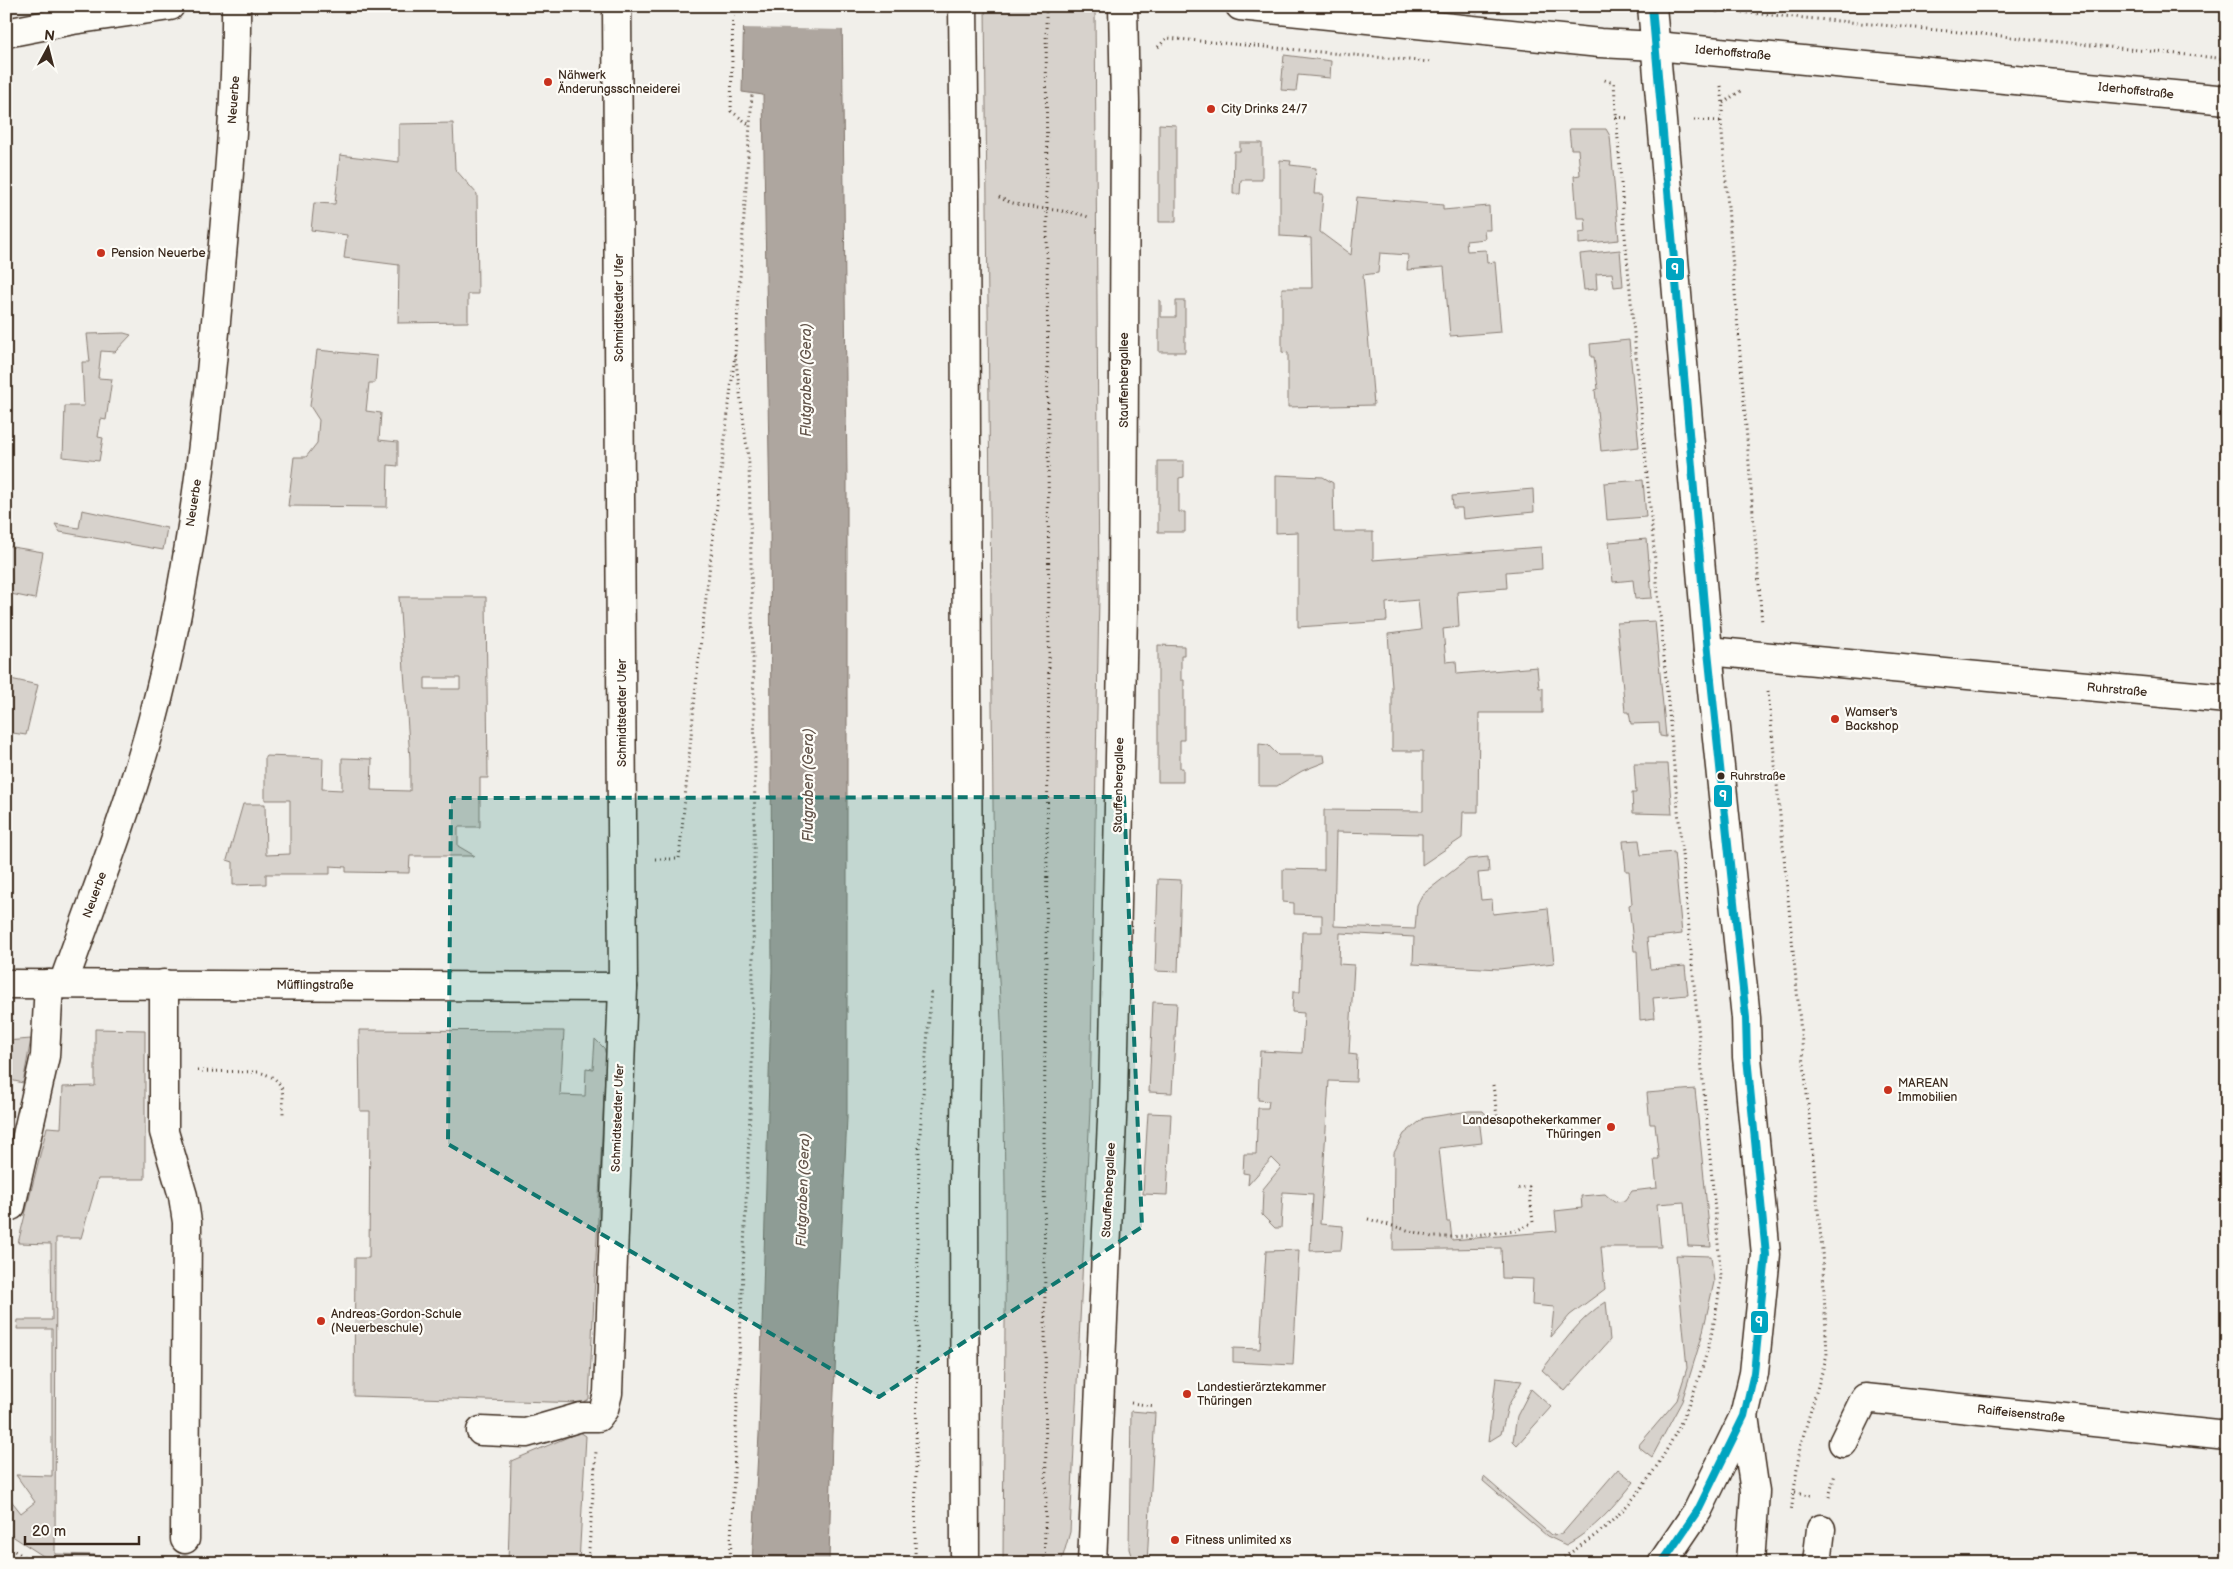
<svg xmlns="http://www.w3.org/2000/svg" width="2233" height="1569" viewBox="0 0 2233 1569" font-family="'Balsamiq Sans',sans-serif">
  <rect width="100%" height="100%" fill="#f1efea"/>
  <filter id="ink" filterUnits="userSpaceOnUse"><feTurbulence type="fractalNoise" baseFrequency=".02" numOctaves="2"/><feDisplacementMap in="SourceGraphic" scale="10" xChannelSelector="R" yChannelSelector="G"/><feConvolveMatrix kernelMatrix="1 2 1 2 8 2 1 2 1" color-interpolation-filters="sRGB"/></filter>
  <g filter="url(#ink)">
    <!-- green -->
    <g fill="#d7d2cc" stroke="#897e75" fill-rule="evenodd">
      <path d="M985,6h110l4,590 -9,513 -20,423 -9,31h-58c1,-220 8,-440 -9,-660z"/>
      <polygon points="1284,55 1331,61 1330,78 1298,75 1296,91 1281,90"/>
      <polygon points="453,123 455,169 477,194 478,294 468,294 468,322 398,323 399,265 344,258 347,235 311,230 314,203 335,204 340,155 399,162 399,124"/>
      <polygon points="1159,124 1176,125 1176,222 1159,222"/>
      <polygon points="1569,129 1606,129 1610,136 1619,240 1579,244 1579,233 1586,232 1585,218 1577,218 1574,176 1580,175 1578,149 1571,149"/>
      <polygon points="1240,143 1262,143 1262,180 1241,180 1240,194 1233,194 1234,151 1240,151"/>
      <polygon points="1280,160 1291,161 1290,165 1316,168 1314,194 1323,194 1320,232 1351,255 1357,197 1443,205 1443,210 1489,206 1490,230 1484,230 1485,239 1466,241 1467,251 1486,250 1487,263 1495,262 1501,332 1450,336 1444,267 1407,270 1408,255 1380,253 1378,273 1363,275 1374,405 1288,407 1288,353 1282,352 1282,288 1312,288 1311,238 1280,236"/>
      <polygon points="1620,250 1623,286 1614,287 1612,273 1596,274 1597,289 1584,290 1580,254"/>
      <polygon points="1159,300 1161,301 1161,317 1176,317 1176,301 1185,301 1185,352 1159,352"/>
      <polygon points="124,333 131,335 115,352 101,351 98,378 112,379 106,420 101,419 98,437 103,438 99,461 63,457 65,406 84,406 82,362 90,362 87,334"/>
      <polygon points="1629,340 1639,447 1601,451 1595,390 1598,389 1594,357 1591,357 1590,344"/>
      <polygon points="317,350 377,356 375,383 369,383 366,411 381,413 379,440 398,442 398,466 388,465 387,507 288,506 294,457 306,457 317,443 319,420 310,406"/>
      <polygon points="1158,461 1184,461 1184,477 1179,478 1179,512 1185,512 1185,532 1158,532"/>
      <polygon points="1276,475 1323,477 1333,483 1334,532 1373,532 1373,560 1541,547 1542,569 1506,572 1507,588 1457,592 1459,627 1443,629 1446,662 1456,661 1457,674 1537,667 1539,688 1543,688 1543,713 1479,713 1478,812 1463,812 1462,838 1422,865 1422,834 1336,832 1334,926 1415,929 1417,905 1422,895 1468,859 1488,857 1489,872 1478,873 1481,900 1492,899 1493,914 1548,908 1554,963 1499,969 1413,964 1414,937 1340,933 1339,964 1354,965 1349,1054 1357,1055 1356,1082 1329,1081 1320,1224 1343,1226 1341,1250 1310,1251 1313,1194 1283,1192 1281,1228 1275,1228 1262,1215 1263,1189 1281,1167 1272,1158 1248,1185 1249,1174 1243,1173 1244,1154 1256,1154 1258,1108 1268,1108 1269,1101 1258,1100 1260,1051 1302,1053 1304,1013 1292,1012 1293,992 1300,992 1302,932 1322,932 1322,915 1294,914 1294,903 1283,902 1283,869 1324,870 1324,810 1423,811 1423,751 1392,751 1392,687 1388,634 1421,630 1418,600 1386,603 1387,621 1298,627 1298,532 1276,533"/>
      <polygon points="1643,480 1646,517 1607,520 1604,483"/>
      <polygon points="1533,489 1534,512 1463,519 1462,508 1453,508 1452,496"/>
      <polygon points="82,510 167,528 163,550 60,532 55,524 79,528"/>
      <polygon points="1647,539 1652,598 1635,599 1633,580 1613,582 1609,542"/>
      <polygon points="6,546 43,552 35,599 6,593"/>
      <path d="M399,597h87l2,181h-8v49h-22v19l17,10h-65l-1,17 -63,-1v-5l-16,-1v8h-64v10l-33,1v-23l-6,-2 16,-56h22l1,51 24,-1v-54h-25v-44l58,2 -1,31 20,1v-32l30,1 -1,31 39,1v-32zM425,678h35v11h-35z"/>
      <polygon points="1655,621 1666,737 1660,736 1659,723 1631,724 1629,712 1625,712 1617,623"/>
      <polygon points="1158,645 1184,646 1184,655 1181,655 1181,680 1184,680 1184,740 1180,740 1180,768 1183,768 1183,782 1158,782"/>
      <polygon points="6,678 38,685 26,735 6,732"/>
      <polygon points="1259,744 1268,745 1278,755 1324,755 1325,762 1302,771 1277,786 1259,786"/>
      <polygon points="1634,764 1668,764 1672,814 1633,813 1632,793 1636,793"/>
      <polygon points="1639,840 1641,855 1674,852 1682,934 1647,938 1650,969 1685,966 1688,995 1653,998 1655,1018 1640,1020 1637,951 1634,951 1629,905 1632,904 1629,871 1626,871 1623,841"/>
      <polygon points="1158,879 1181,880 1178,972 1155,971"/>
      <polygon points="1153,1002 1177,1003 1172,1093 1149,1092"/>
      <polygon points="95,1029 145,1030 145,1179 98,1179 81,1238 56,1238 55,1554 95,1555 94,1563 54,1563 6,1532 6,1494 21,1513 35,1502 16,1475 52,1476 52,1329 17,1329 18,1320 52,1320 51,1244 18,1243 47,1127 61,1128 63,1087 95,1086"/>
      <polygon points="359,1030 564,1031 560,1095 585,1096 586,1068 593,1069 595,1039 604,1048 606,1055 589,1399 582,1403 354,1396 355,1258 369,1258 370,1111 360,1111"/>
      <polygon points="31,1039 23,1083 6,1079 6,1041"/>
      <polygon points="1695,1089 1711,1247 1688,1246 1684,1202 1657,1204 1661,1247 1601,1247 1605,1289 1570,1315 1551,1337 1554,1307 1532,1305 1533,1279 1502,1278 1501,1248 1393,1250 1394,1153 1404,1134 1424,1118 1469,1111 1483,1111 1488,1117 1479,1118 1482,1143 1439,1148 1447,1222 1450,1222 1452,1240 1557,1231 1555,1211 1582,1208 1581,1196 1605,1194 1614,1202 1625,1201 1632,1191 1657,1188 1654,1159 1659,1159 1655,1124 1650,1124 1647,1093"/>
      <polygon points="1148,1113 1171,1114 1167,1195 1143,1194"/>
      <polygon points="1299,1250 1293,1365 1233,1362 1233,1348 1260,1349 1266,1251"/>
      <polygon points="1676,1255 1711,1256 1714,1282 1702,1336 1682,1401 1652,1457 1638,1446 1677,1400 1687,1368"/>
      <path d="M1606,1302l4,38 -45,51 -23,-21c19,-24 37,-52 64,-68z"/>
      <polygon points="1496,1378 1522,1381 1508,1406 1501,1434 1488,1442"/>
      <polygon points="1531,1389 1551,1407 1517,1445 1513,1441 1517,1416"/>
      <polygon points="1131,1411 1155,1413 1147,1563 1133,1561 1129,1549"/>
      <polygon points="580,1432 586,1436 579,1563 508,1563 511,1461"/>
      <path d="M1618,1469l16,13c-19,24 -41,49 -68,63l-19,-9 -64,-55 1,-4 67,58 11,-1z"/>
    </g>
    <!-- water -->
    <polygon fill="#aea69f" stroke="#80746b" points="744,6 842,6 847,476 847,1118 832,1435 829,1563 752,1563 759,1434 772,971 770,517 763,95 742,92"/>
    <!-- pier -->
    <polygon fill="#f1efea" points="742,6 845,6 845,30 741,28"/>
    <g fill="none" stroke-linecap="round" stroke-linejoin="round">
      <defs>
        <g id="minor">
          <polyline points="1240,6 1600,43 1656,46 2227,100"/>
          <polyline points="1652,6 1708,651 1746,1018 1747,1057 1766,1255 1754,1373 1744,1416 1698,1510 1662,1563"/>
          <polyline points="6,33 73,20 170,6"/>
          <polyline points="1708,651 2227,699"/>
          <polyline points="6,984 623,987"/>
          <path d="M63,984c31,-87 65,-173 89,-262 39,-145 55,-296 68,-445 8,-90 17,-180 16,-271"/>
          <polyline points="164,984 164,1132 183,1196 187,1222 185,1539"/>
          <polyline points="11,1206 45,1056 49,984"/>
          <polyline points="1744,1416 1755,1492 1750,1563"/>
          <polyline points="481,1431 526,1433 581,1417 598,1417 604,1409 608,1393 623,987 617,6"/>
          <polyline points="1843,1443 1865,1398 2227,1436"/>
          <polyline points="1817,1563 1821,1529"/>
        </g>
        <g id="major">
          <polyline points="963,6 965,196 968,942 964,1185 965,1563"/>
          <polyline points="1092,1563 1113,1098 1123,611 1125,103 1123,6"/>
        </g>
      </defs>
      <!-- minor casing -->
      <use href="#minor" stroke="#3b2a1e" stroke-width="31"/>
      <!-- major casing -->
      <use href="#major" stroke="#3b2a1e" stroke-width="31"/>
      <!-- path -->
      <g stroke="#3b2a1e" stroke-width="3" stroke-dasharray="1 4" stroke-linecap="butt">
        <polyline points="733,6 731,111 750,125"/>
        <polyline points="1710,6 1717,10 1717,17"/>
        <polyline points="1717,10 1981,34 2227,59"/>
        <polyline points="1158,47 1167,38 1430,62"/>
        <polyline points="1721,86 1723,104 1721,121 1762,623"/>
        <polyline points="1723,103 1743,89"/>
        <polyline points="1616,117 1628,118"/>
        <polyline points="1694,120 1721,121"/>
        <path d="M999,197c25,15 62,9 92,21"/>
        <polyline points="1768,691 1822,1250 1827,1355 1800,1447 1791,1513"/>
        <polyline points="655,859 679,859 698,665 735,354 752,94"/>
        <path d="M197,1071l61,1c28,7 25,19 25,43"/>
        <polyline points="1493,1085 1497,1116"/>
        <polyline points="1368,1219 1432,1237 1452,1237 1516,1231 1533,1222 1529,1187 1515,1189"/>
        <polyline points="1131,1403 1155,1406"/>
        <polyline points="1795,1492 1813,1496"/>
        <polyline points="1829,1497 1835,1474"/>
        <polyline points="6,1546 35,1563"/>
        <polyline points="588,1563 596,1451"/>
        <polyline points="730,1563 752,1068 755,758 749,464 735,354"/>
        <polyline points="915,1563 919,1146 931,992"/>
        <polyline points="1044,1563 1046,1496 1044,1148 1049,657 1046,6"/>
        <path d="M1556,1563c19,-14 41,-27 58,-44 62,-60 99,-158 107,-243l-97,-1051 -10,-142 -13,-4"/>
      </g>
      <!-- minor -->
      <use href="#minor" stroke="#fdfcf7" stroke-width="28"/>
      <!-- major -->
      <use href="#major" stroke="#fdfcf7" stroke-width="28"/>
      <defs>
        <polyline id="bus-1" points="1652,6 1708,651 1746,1018 1747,1057 1766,1255 1754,1373 1744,1416 1698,1510 1662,1563"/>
      </defs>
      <!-- bus-1 casing -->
      <use href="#bus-1" stroke="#fdfcf7" stroke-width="11"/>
      <!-- bus-1 -->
      <use href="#bus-1" stroke="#00a4c0" stroke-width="8"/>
    </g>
  </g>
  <!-- marked area -->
  <path fill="#0f766e" fill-opacity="0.2" stroke="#0f766e" stroke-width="4" stroke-dasharray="10 6" stroke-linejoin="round" d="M1124,797l18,430 -263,170 -431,-253 3,-346z"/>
  <!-- markers -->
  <g fill="#c8321e" stroke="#fdfcf7" stroke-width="2">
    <circle cx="548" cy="82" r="5"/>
    <circle cx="1211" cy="109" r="5"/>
    <circle cx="101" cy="253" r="5"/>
    <circle cx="1835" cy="719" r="5"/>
    <circle cx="1888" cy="1090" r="5"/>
    <circle cx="1611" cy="1127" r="5"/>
    <circle cx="321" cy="1321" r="5"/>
    <circle cx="1187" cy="1394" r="5"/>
    <circle cx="1175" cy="1540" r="5"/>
  </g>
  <circle fill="#3b2a1e" stroke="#fdfcf7" stroke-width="2" cx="1721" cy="776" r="4.5"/>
  <g text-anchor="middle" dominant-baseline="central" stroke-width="4.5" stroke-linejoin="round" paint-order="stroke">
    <!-- bus labels -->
    <g font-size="11" fill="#3b2a1e" stroke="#fdfcf7" text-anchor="start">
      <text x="1730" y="776">Ruhrstraße</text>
    </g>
    <!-- street labels -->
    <g font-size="12" fill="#3b2a1e" stroke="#fdfcf7">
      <text transform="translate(1733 53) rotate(5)">Iderhoffstraße</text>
      <text transform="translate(2136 91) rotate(6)">Iderhoffstraße</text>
      <text transform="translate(234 100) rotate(-86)">Neuerbe</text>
      <text transform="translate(619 308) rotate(-90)">Schmidtstedter Ufer</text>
      <text transform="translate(1124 380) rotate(-90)">Stauffenbergallee</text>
      <text transform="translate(194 503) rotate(-81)">Neuerbe</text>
      <text transform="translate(2117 690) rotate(5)">Ruhrstraße</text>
      <text transform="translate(622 713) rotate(-90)">Schmidtstedter Ufer</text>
      <text transform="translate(1119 785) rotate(-89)">Stauffenbergallee</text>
      <text transform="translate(95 895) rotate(-70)">Neuerbe</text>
      <text x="315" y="985">Müfflingstraße</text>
      <text transform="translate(618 1118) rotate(-88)">Schmidtstedter Ufer</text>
      <text transform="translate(1109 1190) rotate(-87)">Stauffenbergallee</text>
      <text transform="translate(2021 1414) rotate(6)">Raiffeisenstraße</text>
    </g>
    <!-- poi labels -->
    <g font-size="12" fill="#3b2a1e" stroke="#fdfcf7" text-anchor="start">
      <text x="558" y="75">Nähwerk<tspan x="558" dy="14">Änderungsschneiderei</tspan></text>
      <text x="1221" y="109">City Drinks 24/7</text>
      <text x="111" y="253">Pension Neuerbe</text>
      <text x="1845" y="712">Wamser's<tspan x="1845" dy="14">Backshop</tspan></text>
      <text x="1898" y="1083">MAREAN<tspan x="1898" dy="14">Immobilien</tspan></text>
      <text x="1601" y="1120" text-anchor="end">Landesapothekerkammer<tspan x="1601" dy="14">Thüringen</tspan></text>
      <text x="331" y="1314">Andreas-Gordon-Schule<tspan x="331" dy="14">(Neuerbeschule)</tspan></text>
      <text x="1197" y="1387">Landestierärztekammer<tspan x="1197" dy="14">Thüringen</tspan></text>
      <text x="1185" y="1540">Fitness unlimited xs</text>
    </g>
    <!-- water labels -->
    <g font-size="14" font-style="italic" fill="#63554b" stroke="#fdfcf7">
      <text transform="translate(806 380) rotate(-90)">Flutgraben (Gera)</text>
      <text transform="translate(808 785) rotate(-90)">Flutgraben (Gera)</text>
      <text transform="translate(803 1190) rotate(-88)">Flutgraben (Gera)</text>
    </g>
  </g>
  <g stroke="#fdfcf7" stroke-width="2">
    <rect x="1665" y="257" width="20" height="24" rx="5" fill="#00a4c0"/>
    <rect x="1713" y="784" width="20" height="24" rx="5" fill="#00a4c0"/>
    <rect x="1750" y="1310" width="19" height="24" rx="5" fill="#00a4c0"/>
  </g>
  <g font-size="14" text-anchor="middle" font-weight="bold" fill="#fff">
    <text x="1675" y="274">9</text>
    <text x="1723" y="801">9</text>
    <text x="1759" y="1327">9</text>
  </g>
  <!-- margin -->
  <rect width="2233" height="1569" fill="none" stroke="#fdfcf7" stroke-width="25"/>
  <rect x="12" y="12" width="2208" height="1544" fill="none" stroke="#3b2a1e" stroke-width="2" filter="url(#ink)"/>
  <!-- north arrow -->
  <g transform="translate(48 48) rotate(7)" stroke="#fdfcf7" stroke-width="4" paint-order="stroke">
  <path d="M0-4L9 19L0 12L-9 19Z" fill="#3b2a1e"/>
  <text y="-8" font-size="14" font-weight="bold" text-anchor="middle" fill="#3b2a1e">N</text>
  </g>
  <!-- scale -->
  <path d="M25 1536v8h114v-8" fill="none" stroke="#3b2a1e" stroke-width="2.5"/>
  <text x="32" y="1536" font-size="15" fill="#3b2a1e" stroke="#fdfcf7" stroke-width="4" paint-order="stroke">20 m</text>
</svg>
